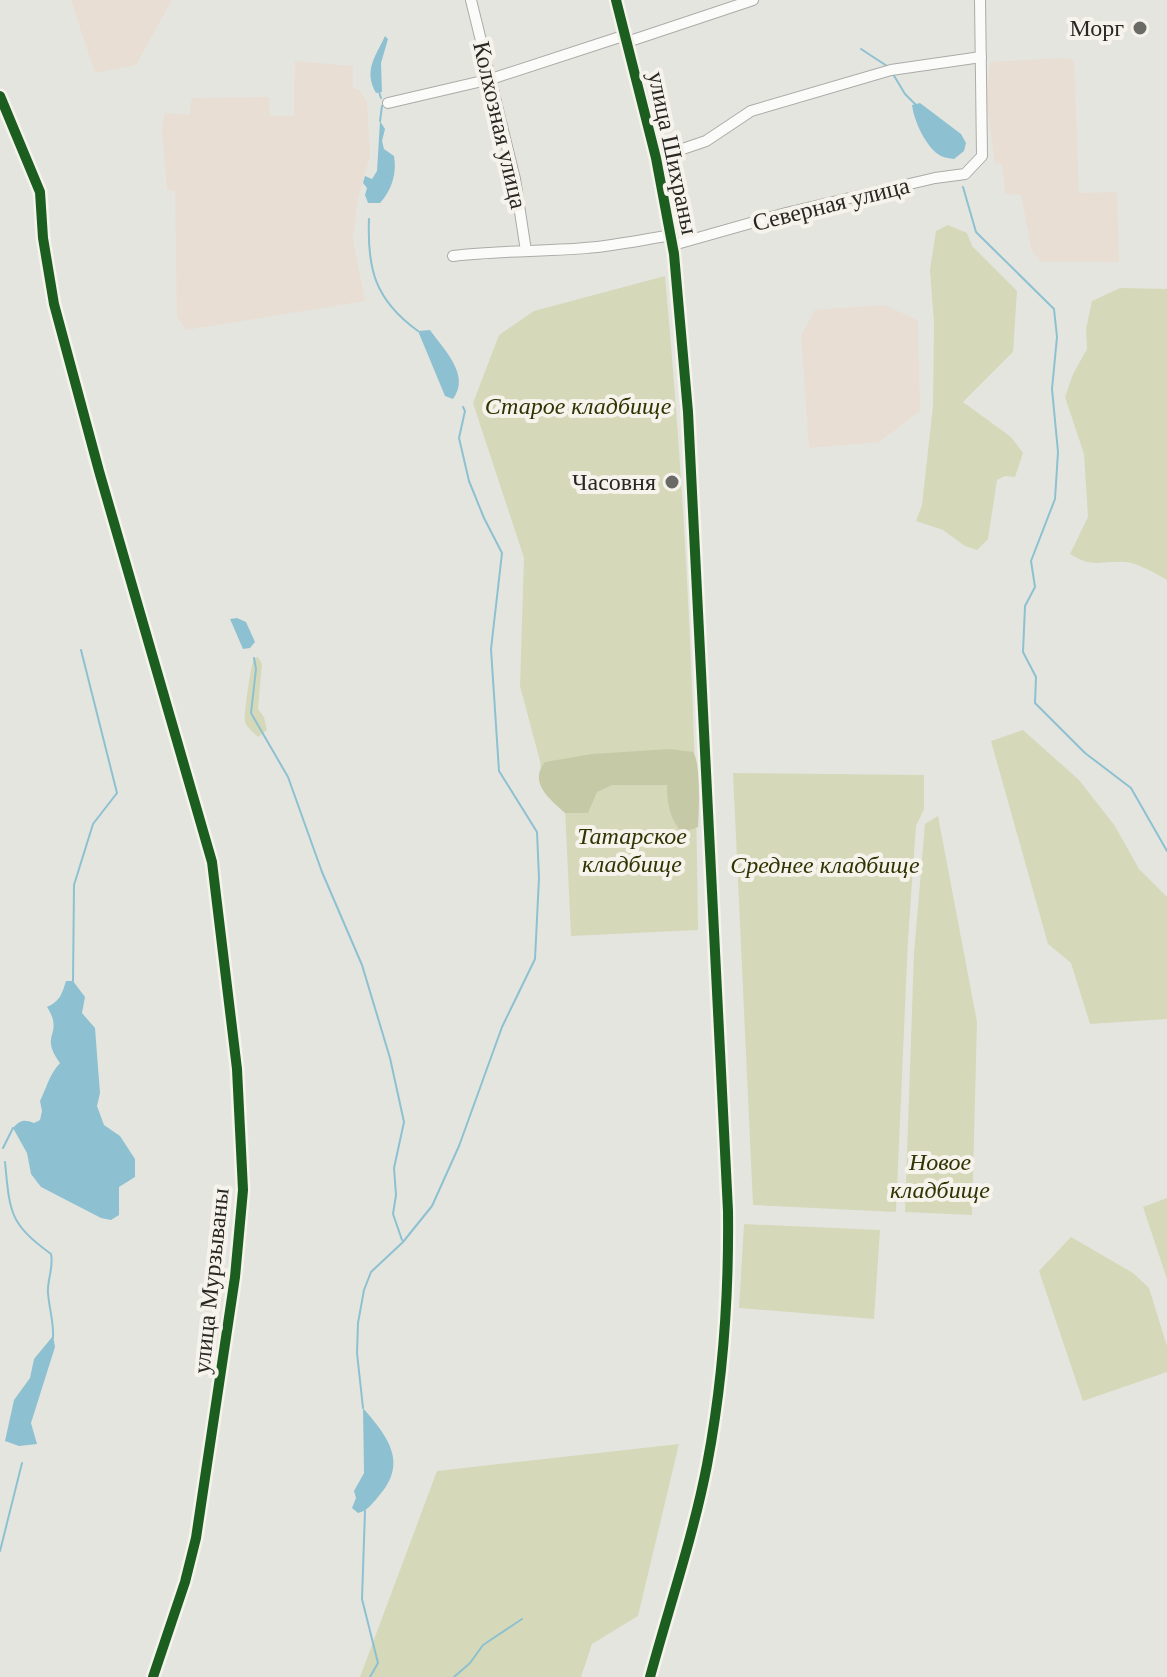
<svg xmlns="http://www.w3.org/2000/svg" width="1167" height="1677" viewBox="0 0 1167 1677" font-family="Georgia,serif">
  <rect width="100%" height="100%" fill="#e5e5e0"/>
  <!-- industrial -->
  <g fill="#e8ded3">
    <polygon points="71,0 172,0 136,65 95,73"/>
    <polygon points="1063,58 1074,60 1079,193 1117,192 1119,262 1041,262 1032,251 1021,195 1005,194 1002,164 995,163 986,98 990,62"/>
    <polygon points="295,61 353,66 353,88 359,90 367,101 370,156 357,202 353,239 365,301 186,330 177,317 175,191 167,190 162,130 165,113 189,115 192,98 269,97 270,116 294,116"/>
    <polygon points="884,305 918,320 920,411 879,442 809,448 801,335 815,310"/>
  </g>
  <!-- green -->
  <g fill="#d5d9b9">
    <polygon points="948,225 967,233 972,246 1017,291 1013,352 963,402 1011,437 1023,453 1015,477 1005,476 997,480 988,539 977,550 965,546 943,530 916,521 922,505 933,406 934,323 930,270 936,231"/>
    <path d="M665,276c20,218 31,436 33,654l-127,6 -6,-127 -22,-20 -3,-28 -20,-75 4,-128 -51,-155 26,-68 35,-24z"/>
    <path d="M1120,288l47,1v291c-12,-7 -27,-16 -41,-18 -25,-2 -32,7 -56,-8l18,-37 -4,-63 -19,-57 8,-23 14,-25 -1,-20 6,-28z"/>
    <path d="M258,657l4,7 -4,45 6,8 3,13 -9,7c-5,-5 -11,-9 -13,-15 -2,-3 6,-59 9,-64z"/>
    <polygon points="1023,730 1079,780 1115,826 1139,869 1167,897 1167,1019 1090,1024 1071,963 1048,944 991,741"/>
    <polygon points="733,773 924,775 924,809 916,826 908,939 896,1212 753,1205"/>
    <polygon points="938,816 977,1022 972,1215 905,1212 914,953 925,824"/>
    <polygon points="1167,1198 1167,1279 1143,1207"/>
    <polygon points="744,1224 880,1230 874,1319 739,1308"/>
    <polygon points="1071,1237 1133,1273 1149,1288 1167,1346 1167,1372 1083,1401 1039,1271"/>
    <polygon points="679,1444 638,1616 592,1644 581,1677 360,1677 437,1471"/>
  </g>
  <!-- forest -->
  <path fill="#c6c9a5" d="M670,749l23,3c8,11 6,59 5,75l-11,4 -8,-2c-10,-13 -12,-28 -12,-44h-55l-15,7 -9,21h-23c-15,-14 -37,-30 -20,-51l47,-8z"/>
  <!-- water -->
  <g fill="#8dc1d1">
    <path d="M385,36l3,3 -7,24 1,29 -6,1c-13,-23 0,-37 9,-57z"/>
    <path d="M920,103l41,31 5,9 -2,8 -10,8c-4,-1 -9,-1 -13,-3 -15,-8 -27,-35 -29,-51z"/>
    <path d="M380,121l5,8 -3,12 2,8 10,7c3,17 -2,34 -14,47h-12l-3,-8 2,-7 -4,-5 2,-7 7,3 5,-8z"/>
    <path d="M430,330c14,20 41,45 23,69l-8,-3 -27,-65z"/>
    <polygon points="237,618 246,622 255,642 250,648 243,649 230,619"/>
    <path d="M66,981h7l12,16 -3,16 13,15 5,65 -3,13 7,19 16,11 15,23v18l-16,10v28l-8,5 -10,-2 -60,-31 -10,-13 -4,-21 -14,-25c7,-8 11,-9 21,-5l6,-3 2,-9 -2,-10c7,-14 9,-26 20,-38 -22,-29 5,-28 -13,-56 13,-6 15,-13 19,-26z"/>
    <polygon points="53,1336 55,1347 31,1423 37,1444 19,1446 5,1441 14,1400 30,1378 34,1359"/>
    <path d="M363,1408c25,29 46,55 15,89 -7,8 -11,14 -20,16l-6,-5 4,-10 -2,-7 10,-18z"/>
  </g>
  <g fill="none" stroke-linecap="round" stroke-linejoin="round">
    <!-- stream -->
    <g stroke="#8dc1d1" stroke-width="2">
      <polyline points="861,49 887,66"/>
      <polyline points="893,74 905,94 916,105"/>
      <polyline points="379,92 381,98"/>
      <polyline points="380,121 382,106"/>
      <polyline points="963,187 976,232 1054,309 1057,337 1052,389 1058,452 1055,499 1031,561 1035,587 1025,606 1023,652 1036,677 1035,703 1085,753 1131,788 1167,851"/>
      <path d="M369,219c-2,50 6,81 49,112"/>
      <polyline points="254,658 256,669 251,713 288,777 322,872 362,965 390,1058 404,1122 394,1168 396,1195 393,1214 402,1240"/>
      <polyline points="73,981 74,885 93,824 117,793 81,650"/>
      <polyline points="3,1148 13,1128"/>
      <path d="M5,1162c5,51 4,61 46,92 3,14 -4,25 -3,39 1,15 6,29 5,45"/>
      <polyline points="363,1408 357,1353 358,1323 364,1290 371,1272 403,1242 432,1206 459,1146 502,1027 535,959 539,878 537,832 499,771 491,649 502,553 484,518 469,481 459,438 465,411 463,407"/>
      <polyline points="365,1511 362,1599 378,1663 370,1677"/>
      <polyline points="0,1551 22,1463"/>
      <polyline points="454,1677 470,1663 483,1645 522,1619"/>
    </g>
    <defs>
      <g id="minor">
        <polyline points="471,0 515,179 526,251"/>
        <path d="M616,0l40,158 18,96 14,158 40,799c1,85 -5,170 -21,254 -14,72 -38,142 -57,212"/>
        <polyline points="627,42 753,0"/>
        <polyline points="0,96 40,192 43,238 54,304 99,471 212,862 237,1069 243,1190 235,1277 196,1538 185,1582 153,1677"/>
        <polyline points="388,103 491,79 626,35"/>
        <polyline points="656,158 706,141 751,111 891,70 981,57"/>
        <polyline points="673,245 786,213 935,178 965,174 982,156 980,0"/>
        <path d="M453,256c48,-6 96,-4 144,-9 25,-3 50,-8 75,-12"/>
      </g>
    </defs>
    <!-- minor casing -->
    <use href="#minor" stroke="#ababa7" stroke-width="12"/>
    <!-- minor -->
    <use href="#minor" stroke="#fbfbfa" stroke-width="10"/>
    <defs>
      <g id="cycleway">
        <path d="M616,0l40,158 18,96 14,158 40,799c1,85 -5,170 -21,254 -14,72 -38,142 -57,212"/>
        <polyline points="0,96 40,192 43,238 54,304 99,471 212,862 237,1069 243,1190 235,1277 196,1538 185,1582 153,1677"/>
      </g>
    </defs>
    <!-- cycleway casing -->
    <use href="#cycleway" stroke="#f5f3eb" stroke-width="15"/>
    <!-- cycleway -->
    <use href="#cycleway" stroke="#1b5e20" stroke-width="10"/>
  </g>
  <!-- markers -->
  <g fill="#6a6a66" stroke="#f5f3eb" stroke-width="3">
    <circle cx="1140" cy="28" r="8"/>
    <circle cx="672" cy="482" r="8"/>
  </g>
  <g text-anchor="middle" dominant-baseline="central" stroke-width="8" stroke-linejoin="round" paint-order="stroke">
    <!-- poi labels -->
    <g font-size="24" fill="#282724" stroke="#f5f3eb" text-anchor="end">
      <text x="1124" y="28">Морг</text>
      <text x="656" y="482">Часовня</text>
    </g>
    <!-- street labels -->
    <g font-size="24" fill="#282724" stroke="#f5f3eb">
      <text transform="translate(500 125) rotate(77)">Колхозная улица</text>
      <text transform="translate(673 153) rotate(78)">улица Шихраны</text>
      <text transform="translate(831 204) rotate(-14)">Северная улица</text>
      <text transform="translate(211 1281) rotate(-84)">улица Мурзываны</text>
    </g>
    <!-- park labels -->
    <g font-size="24" font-style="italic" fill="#303302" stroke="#f5f3eb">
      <text x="578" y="406">Старое кладбище</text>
      <text x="632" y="836">Татарское<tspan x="632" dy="28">кладбище</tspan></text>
      <text x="825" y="865">Среднее кладбище</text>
      <text x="940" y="1162">Новое<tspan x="940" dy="28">кладбище</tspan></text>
    </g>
  </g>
</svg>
